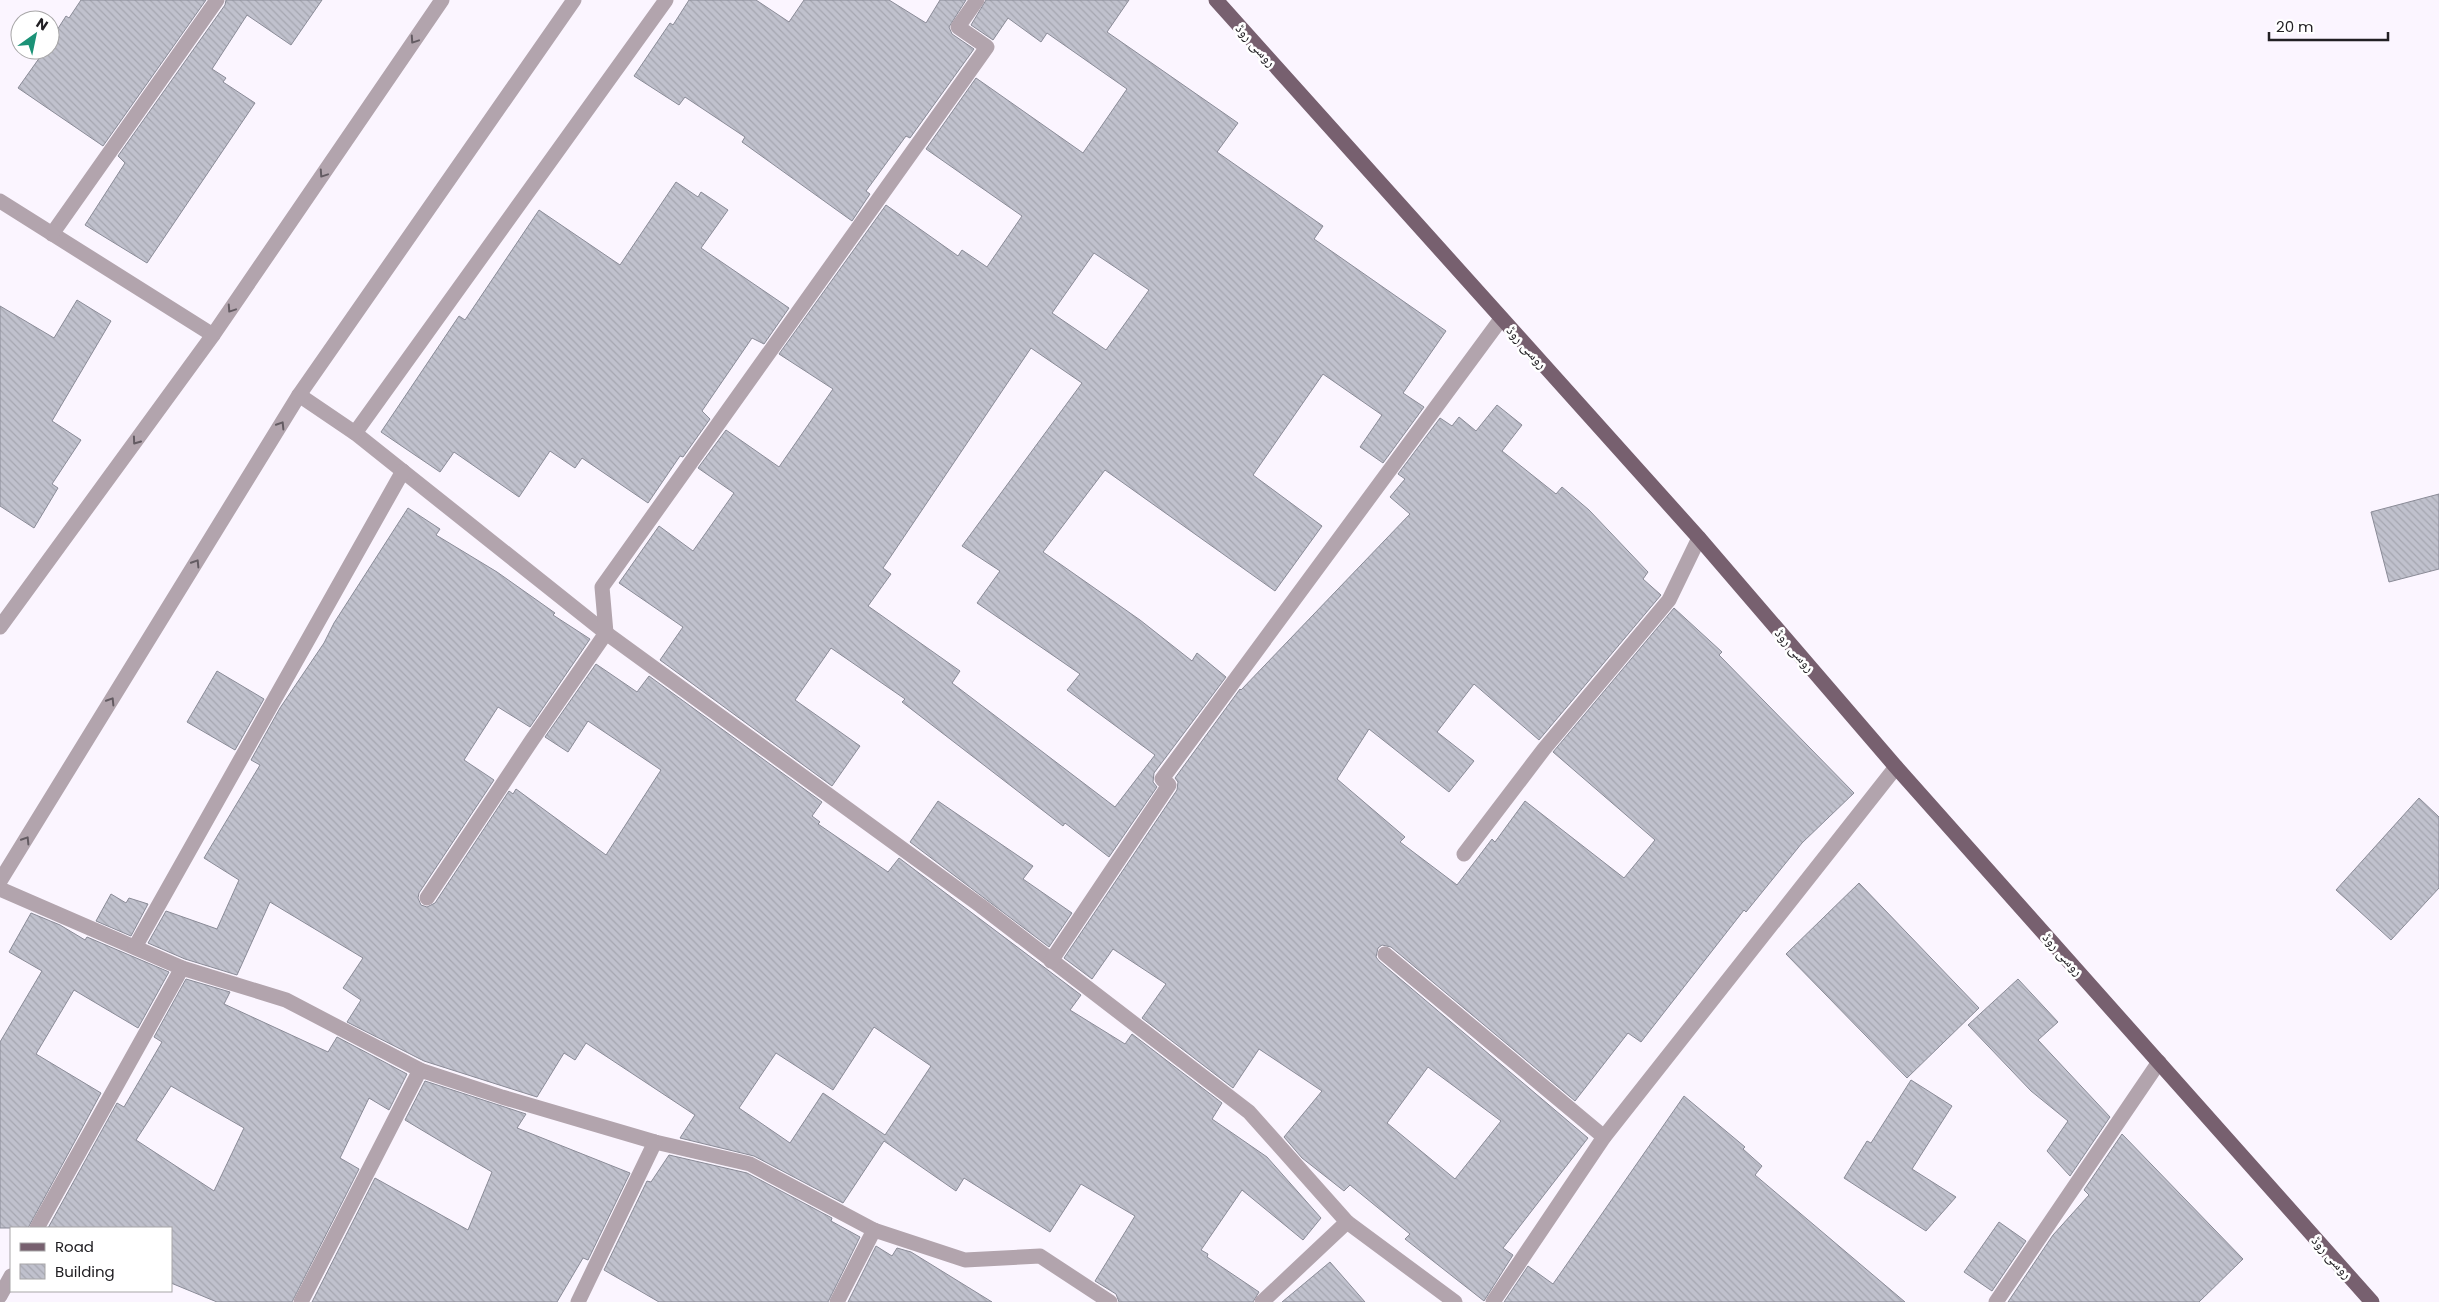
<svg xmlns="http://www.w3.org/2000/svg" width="2439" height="1302" viewBox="0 0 2439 1302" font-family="Poppins,'Noto Naskh Arabic',sans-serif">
  <defs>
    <pattern id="building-back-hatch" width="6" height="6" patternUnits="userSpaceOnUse" patternTransform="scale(1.25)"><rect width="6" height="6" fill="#c0c1cd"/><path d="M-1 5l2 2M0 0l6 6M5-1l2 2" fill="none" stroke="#a5a6b0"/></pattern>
  </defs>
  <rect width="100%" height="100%" fill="#fbf5ff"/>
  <!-- building -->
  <g fill="url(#building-back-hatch)" stroke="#8a8b97" fill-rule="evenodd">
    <polygon points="81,0 206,0 103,146 18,88 45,50 50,50 50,41 66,16 69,18"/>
    <polygon points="226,0 322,0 291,45 247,15 212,69 226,78 223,82 255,103 147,263 85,225 125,163 118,156 225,5"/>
    <polygon points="689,0 756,0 789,22 804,0 889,0 926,23 940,0 966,0 949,27 952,34 974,49 910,138 906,136 866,191 870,194 852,221 742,142 745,137 685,97 679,105 634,76 670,23 673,25"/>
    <path d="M986,0h143l-22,32 131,91 -21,29 106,74 -9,13 132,92 -43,62 21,14 -41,56 -23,-16 22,-32 -59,-41 -70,101 69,51 -47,65 -170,-121 -62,82 97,68 52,41 5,-8 29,24 -72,96 -1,9 4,5 -48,70 -44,-34 -2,3 -161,-124 3,-3 -74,-51 -36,52 65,46 -28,40 -172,-126 23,-33 -64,-44 40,-57 34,25 41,-58 -36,-25 28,-38 53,37 54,-78 -54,-35 107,-149 72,51 4,-6 25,17 35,-51 -96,-67 50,-71 107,75 44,-64 -80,-56 -6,9 -33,-24 -15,22 -22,-15zM1094,253l55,37 -43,60 -54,-37zM1031,348l51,35 -120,163 38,25 -23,32 103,71 -13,16 88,65 -40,52 -163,-124 8,-12 -92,-65 23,-32 -8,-6z"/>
    <polygon points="676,182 698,197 701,192 728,210 701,248 789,308 764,344 752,338 702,411 710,419 683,457 680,456 648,503 582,458 575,468 550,451 519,497 454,452 440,472 381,432 459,316 465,320 539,210 620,265"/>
    <polygon points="77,300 111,321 52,421 81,440 52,484 58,488 34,528 0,506 0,306 54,338"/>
    <path d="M1497,405l25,20 -20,26 54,43 6,-7 27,23 59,62 -5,7 18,16 -122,145 -65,-56 -37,48 37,29 -25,31 -80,-63 -32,50 68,58 -5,5 57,43 35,-46 3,3 30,-41 99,77 31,-38 -102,-88 121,-144 48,44 -3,3 135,138 -52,50 -56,69 -2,-2 -103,132 -13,-9 -53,68 -184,-154 -9,-2 -4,3 -2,9 3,4 209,177 -85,110 10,7 -29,46 -79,-62 5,-5 -60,-49 -6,6 -42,-33 -18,-21 38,-46 -63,-42 -26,39 -91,-70 24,-34 -53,-35 -21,30 -28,-21 113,-168 1,-8 -3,-4 65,-89 1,1 169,-176 -20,-17 15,-18 -7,-5 42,-56 12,8 7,-9 17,14zM1428,1067l73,54 -46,58 -68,-56z"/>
    <polygon points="2439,494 2439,569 2389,582 2371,512"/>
    <path d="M408,508l32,21 -4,6 61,37 58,41 -2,2 37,24 -60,88 -32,-20 -34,53 30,20 -75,113 -1,5 3,7 6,2 8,-4 74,-112 4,3 3,-5 90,66 55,-85 -73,-49 -20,31 -23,-15 51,-73 41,28 12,-16 173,126 -10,14 8,6 -2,2 70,48 11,-14 182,137 -11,15 55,34 7,-10 90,69 -10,16 55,38 54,61 -18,22 -61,-50 -41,60 7,4 -1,3 52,35 -6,10h-134l-3,-8 -21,-13 40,-65 -54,-32 -31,48 -86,-54 -8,13 -72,-50 -41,62 -89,-47 -74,-18 15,-23 -109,-72 -11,17 -11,-7 -27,44 -113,-36 -77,-39 14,-22 -18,-12 20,-30 -93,-56 -33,73 -52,-16 -37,-16 18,-32 51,18 22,-49 -35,-22 56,-93 -9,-5 29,-52 44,-65 10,-20zM874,1027l57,39 -46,69 -62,-42 -33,50 -51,-35 37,-55 57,37z"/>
    <polygon points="217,671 264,699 235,750 187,722"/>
    <polygon points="2419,798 2439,817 2439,888 2391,940 2336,890"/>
    <polygon points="938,801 1033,866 1023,879 1072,913 1049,947 910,842"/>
    <polygon points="1859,883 1979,1008 1907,1078 1786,954"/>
    <polygon points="111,894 126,903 129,898 148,904 131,936 96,921"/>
    <polygon points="31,913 60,925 85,940 87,937 169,972 138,1028 74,990 36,1054 101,1093 28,1228 0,1228 0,1042 42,971 9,952"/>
    <path d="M186,979l44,13 -6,12 104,48 9,-15 70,37 -18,36 -20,-12 -29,60 19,11 -67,133h-75l-46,-19v-55h-123l69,-125 7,4 38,-65 -8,-5zM171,1086l73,42 -30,63 -78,-51z"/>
    <polygon points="2018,979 2058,1022 2038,1040 2110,1117 2070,1176 2047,1151 2068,1121 2031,1091 1968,1025"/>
    <polygon points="1911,1080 1952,1106 1912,1169 1956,1197 1926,1231 1844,1178 1867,1141 1871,1143"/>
    <polygon points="425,1081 526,1114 517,1128 630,1173 588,1260 583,1258 557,1302 312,1302 375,1178 468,1230 492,1172 405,1120"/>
    <polygon points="1684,1096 1745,1147 1743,1149 1762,1166 1755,1175 1905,1302 1504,1302 1528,1266 1553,1284"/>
    <polygon points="2122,1134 2243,1259 2199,1302 2008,1302 2053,1235 2089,1195 2084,1190"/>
    <polygon points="669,1155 747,1173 832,1218 831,1221 860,1237 828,1302 659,1302 604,1270 647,1181 651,1182"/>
    <polygon points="1999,1222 2026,1241 1992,1291 1964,1272"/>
    <polygon points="876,1246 892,1256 897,1248 911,1252 992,1302 848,1302"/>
    <polygon points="1330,1262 1365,1302 1282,1302"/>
  </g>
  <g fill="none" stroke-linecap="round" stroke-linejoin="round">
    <!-- minor -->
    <g stroke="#b2a4ad" stroke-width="15">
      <polyline points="0,201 213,335"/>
      <polyline points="52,234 217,0"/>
      <polyline points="299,395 355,433 606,633 981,906 1249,1112 1347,1222 1455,1302"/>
      <polyline points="355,433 666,0"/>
      <polyline points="0,627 213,335 442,0"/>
      <polyline points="1464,854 1544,749 1669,600 1699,538"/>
      <polyline points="0,881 299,395 574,0"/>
      <polyline points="0,889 182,968 286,1000 420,1070 502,1097 655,1142 750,1164 874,1230 965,1260 1040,1256 1110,1302"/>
      <polyline points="427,898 532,740 606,633 602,587 987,47 958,27 977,0"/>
      <polyline points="135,947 403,471"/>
      <polyline points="1385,954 1604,1137"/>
      <polyline points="1051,961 1169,785 1162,779 1501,319"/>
      <polyline points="37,1228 182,968"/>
      <polyline points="0,1296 11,1276"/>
      <polyline points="301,1302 420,1070"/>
      <polyline points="578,1302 655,1142"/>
      <polyline points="837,1302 874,1230"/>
      <polyline points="1262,1302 1347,1222"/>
      <polyline points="1493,1302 1604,1137 1896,767"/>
      <polyline points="1996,1302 2159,1062"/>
    </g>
    <!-- major -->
    <polyline stroke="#77606f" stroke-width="15" points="1216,0 1699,538 1896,767 2372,1302"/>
  </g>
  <!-- one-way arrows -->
  <defs><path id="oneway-chevron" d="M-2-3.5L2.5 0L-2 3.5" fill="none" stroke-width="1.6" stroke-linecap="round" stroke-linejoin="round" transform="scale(1.25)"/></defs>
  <g stroke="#635b62">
    <use href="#oneway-chevron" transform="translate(414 40) rotate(124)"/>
    <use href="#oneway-chevron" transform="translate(323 174) rotate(124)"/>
    <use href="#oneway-chevron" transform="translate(231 309) rotate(124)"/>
    <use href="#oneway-chevron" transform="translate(281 425) rotate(-58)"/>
    <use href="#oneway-chevron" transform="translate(136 441) rotate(126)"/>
    <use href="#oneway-chevron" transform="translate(196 563) rotate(-58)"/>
    <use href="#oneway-chevron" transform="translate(111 701) rotate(-58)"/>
    <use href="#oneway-chevron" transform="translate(26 840) rotate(-58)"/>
  </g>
  <g text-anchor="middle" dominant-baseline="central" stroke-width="5" stroke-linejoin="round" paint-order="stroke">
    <!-- street labels -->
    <g font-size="14" fill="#222024" stroke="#fff">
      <text transform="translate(1256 45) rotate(48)">روسی روڈ</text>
      <text transform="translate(1527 347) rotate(48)">روسی روڈ</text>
      <text transform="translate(1795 650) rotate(49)">روسی روڈ</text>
      <text transform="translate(2063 954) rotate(48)">روسی روڈ</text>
      <text transform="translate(2332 1257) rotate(48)">روسی روڈ</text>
    </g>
  </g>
  <!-- legend -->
  <rect x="10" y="1227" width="162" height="65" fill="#ffffff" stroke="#a7a6a7"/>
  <rect x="20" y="1243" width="25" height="8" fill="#77606f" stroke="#a7a6a7"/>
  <text x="55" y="1252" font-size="15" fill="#222024">Road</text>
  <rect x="20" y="1264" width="25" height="15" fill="url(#building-back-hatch)" stroke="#a7a6a7"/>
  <text x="55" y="1277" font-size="15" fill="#222024">Building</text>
  <!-- north arrow -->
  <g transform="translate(35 35) rotate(33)"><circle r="24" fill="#ffffff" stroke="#a7a6a7"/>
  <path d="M0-4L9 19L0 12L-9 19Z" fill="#1b9277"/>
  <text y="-8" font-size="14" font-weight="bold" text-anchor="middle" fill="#222024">N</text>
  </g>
  <!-- scale -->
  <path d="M2269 32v8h119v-8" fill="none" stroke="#222024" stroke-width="2.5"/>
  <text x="2276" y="32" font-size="15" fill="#222024" stroke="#ffffff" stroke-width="4" paint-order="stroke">20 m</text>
</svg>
